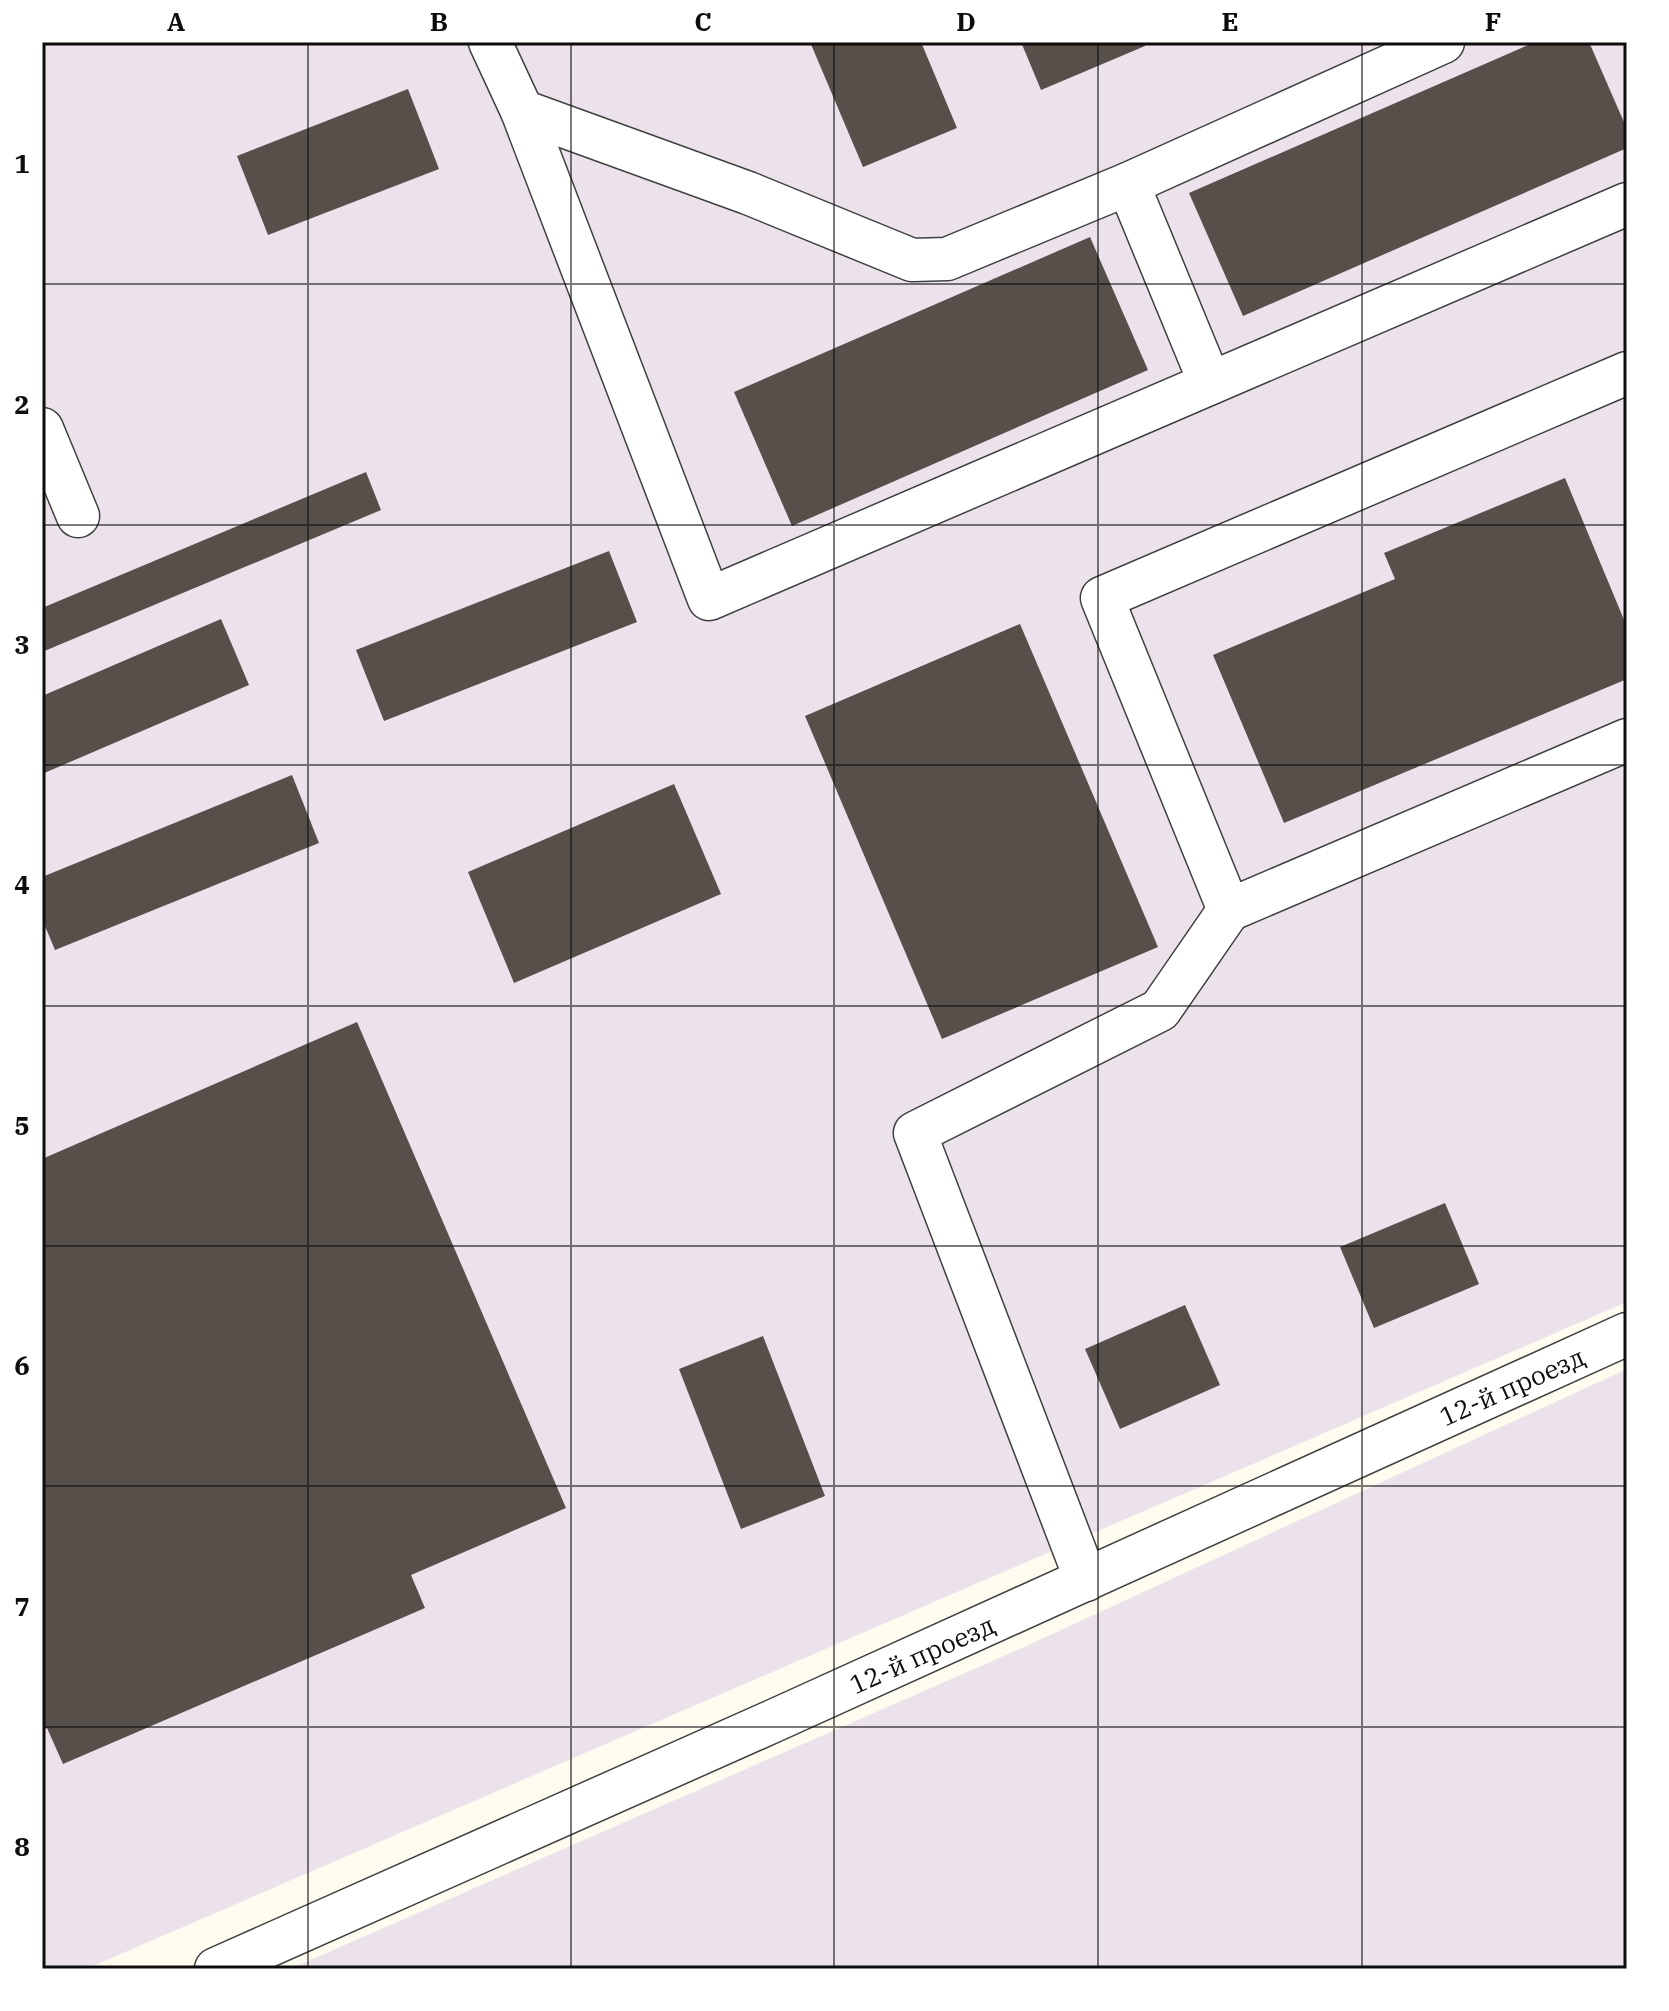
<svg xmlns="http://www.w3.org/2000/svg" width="1669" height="2011" viewBox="0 0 1669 2011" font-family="'IBM Plex Serif',serif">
  <rect width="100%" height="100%" fill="#fefcef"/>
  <!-- industrial -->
  <g fill="#ebe2ec">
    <polygon points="42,42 1627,42 1627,1302 86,1969 42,1969"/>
    <polygon points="1627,1369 1627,1969 290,1969 1024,1647"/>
  </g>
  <!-- building -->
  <g fill="#564f4a">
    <polygon points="810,42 921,42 957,128 863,167"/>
    <polygon points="1021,42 1143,42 1145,46 1041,90"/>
    <polygon points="1535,42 1589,42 1627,129 1627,148 1243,316 1189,193"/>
    <polygon points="408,89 439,169 268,235 237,156"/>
    <polygon points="1090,237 1148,370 792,526 734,392"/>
    <polygon points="366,472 381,510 42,652 42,608"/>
    <polygon points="1565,478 1627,627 1627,679 1284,823 1213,655 1395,579 1384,553"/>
    <polygon points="609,551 637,622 384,721 356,650"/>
    <polygon points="221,619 249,685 42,774 42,696"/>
    <polygon points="1020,624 1158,947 942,1039 805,716"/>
    <polygon points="292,775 319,843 55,950 42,919 42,877"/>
    <polygon points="674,784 721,894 514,983 468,872"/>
    <polygon points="357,1022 566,1508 411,1575 425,1608 63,1764 47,1728 42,1730 42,1159"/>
    <polygon points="1445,1203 1479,1284 1374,1328 1340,1247"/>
    <polygon points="1185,1305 1220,1385 1120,1429 1085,1349"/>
    <polygon points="763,1336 825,1496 741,1529 679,1369"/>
  </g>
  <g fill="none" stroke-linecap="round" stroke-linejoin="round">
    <defs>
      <g id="minor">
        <polyline points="490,42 522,111 748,193 912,260 947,259 1128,184 1443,42"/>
        <polyline points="522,111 709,599 1627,204"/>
        <polyline points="1128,184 1210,383"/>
        <polyline points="1627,373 1102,598 1229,910 1627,740"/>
        <polyline points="42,429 78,516"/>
        <polyline points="1086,1580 915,1133 1160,1010 1229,910"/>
        <polyline points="216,1969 771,1722 1627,1334"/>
      </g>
    </defs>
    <!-- minor casing -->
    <use href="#minor" stroke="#404040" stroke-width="45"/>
    <!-- minor -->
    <use href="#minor" stroke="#fff" stroke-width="42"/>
  </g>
  <!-- grid -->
  <path fill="none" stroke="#0d0d0d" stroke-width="2" stroke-opacity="0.55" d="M308,42v1927M571,42v1927M834,42v1927M1098,42v1927M1362,42v1927M42,284h1585M42,525h1585M42,765h1585M42,1006h1585M42,1246h1585M42,1486h1585M42,1727h1585"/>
  <g text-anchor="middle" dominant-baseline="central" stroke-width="8" stroke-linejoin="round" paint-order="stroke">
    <!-- street labels -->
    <g font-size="26" fill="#0d0d0d" stroke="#fff">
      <text transform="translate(1512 1386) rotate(-24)">12-й проезд</text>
      <text transform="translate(922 1654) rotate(-24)">12-й проезд</text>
    </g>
  </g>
  <!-- border -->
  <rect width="1669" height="2011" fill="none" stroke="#ffffff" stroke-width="88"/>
  <rect x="44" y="44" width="1581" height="1923" fill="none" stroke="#0d0d0d" stroke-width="3"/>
  <g font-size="26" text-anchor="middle" font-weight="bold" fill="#0d0d0d">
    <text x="176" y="31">A</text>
    <text x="439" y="31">B</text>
    <text x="703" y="31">C</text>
    <text x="966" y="31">D</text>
    <text x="1230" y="31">E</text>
    <text x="1493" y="31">F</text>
    <text x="22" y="173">1</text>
    <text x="22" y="414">2</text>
    <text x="22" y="654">3</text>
    <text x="22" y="894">4</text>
    <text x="22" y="1135">5</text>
    <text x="22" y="1375">6</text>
    <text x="22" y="1616">7</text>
    <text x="22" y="1856">8</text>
  </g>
</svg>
